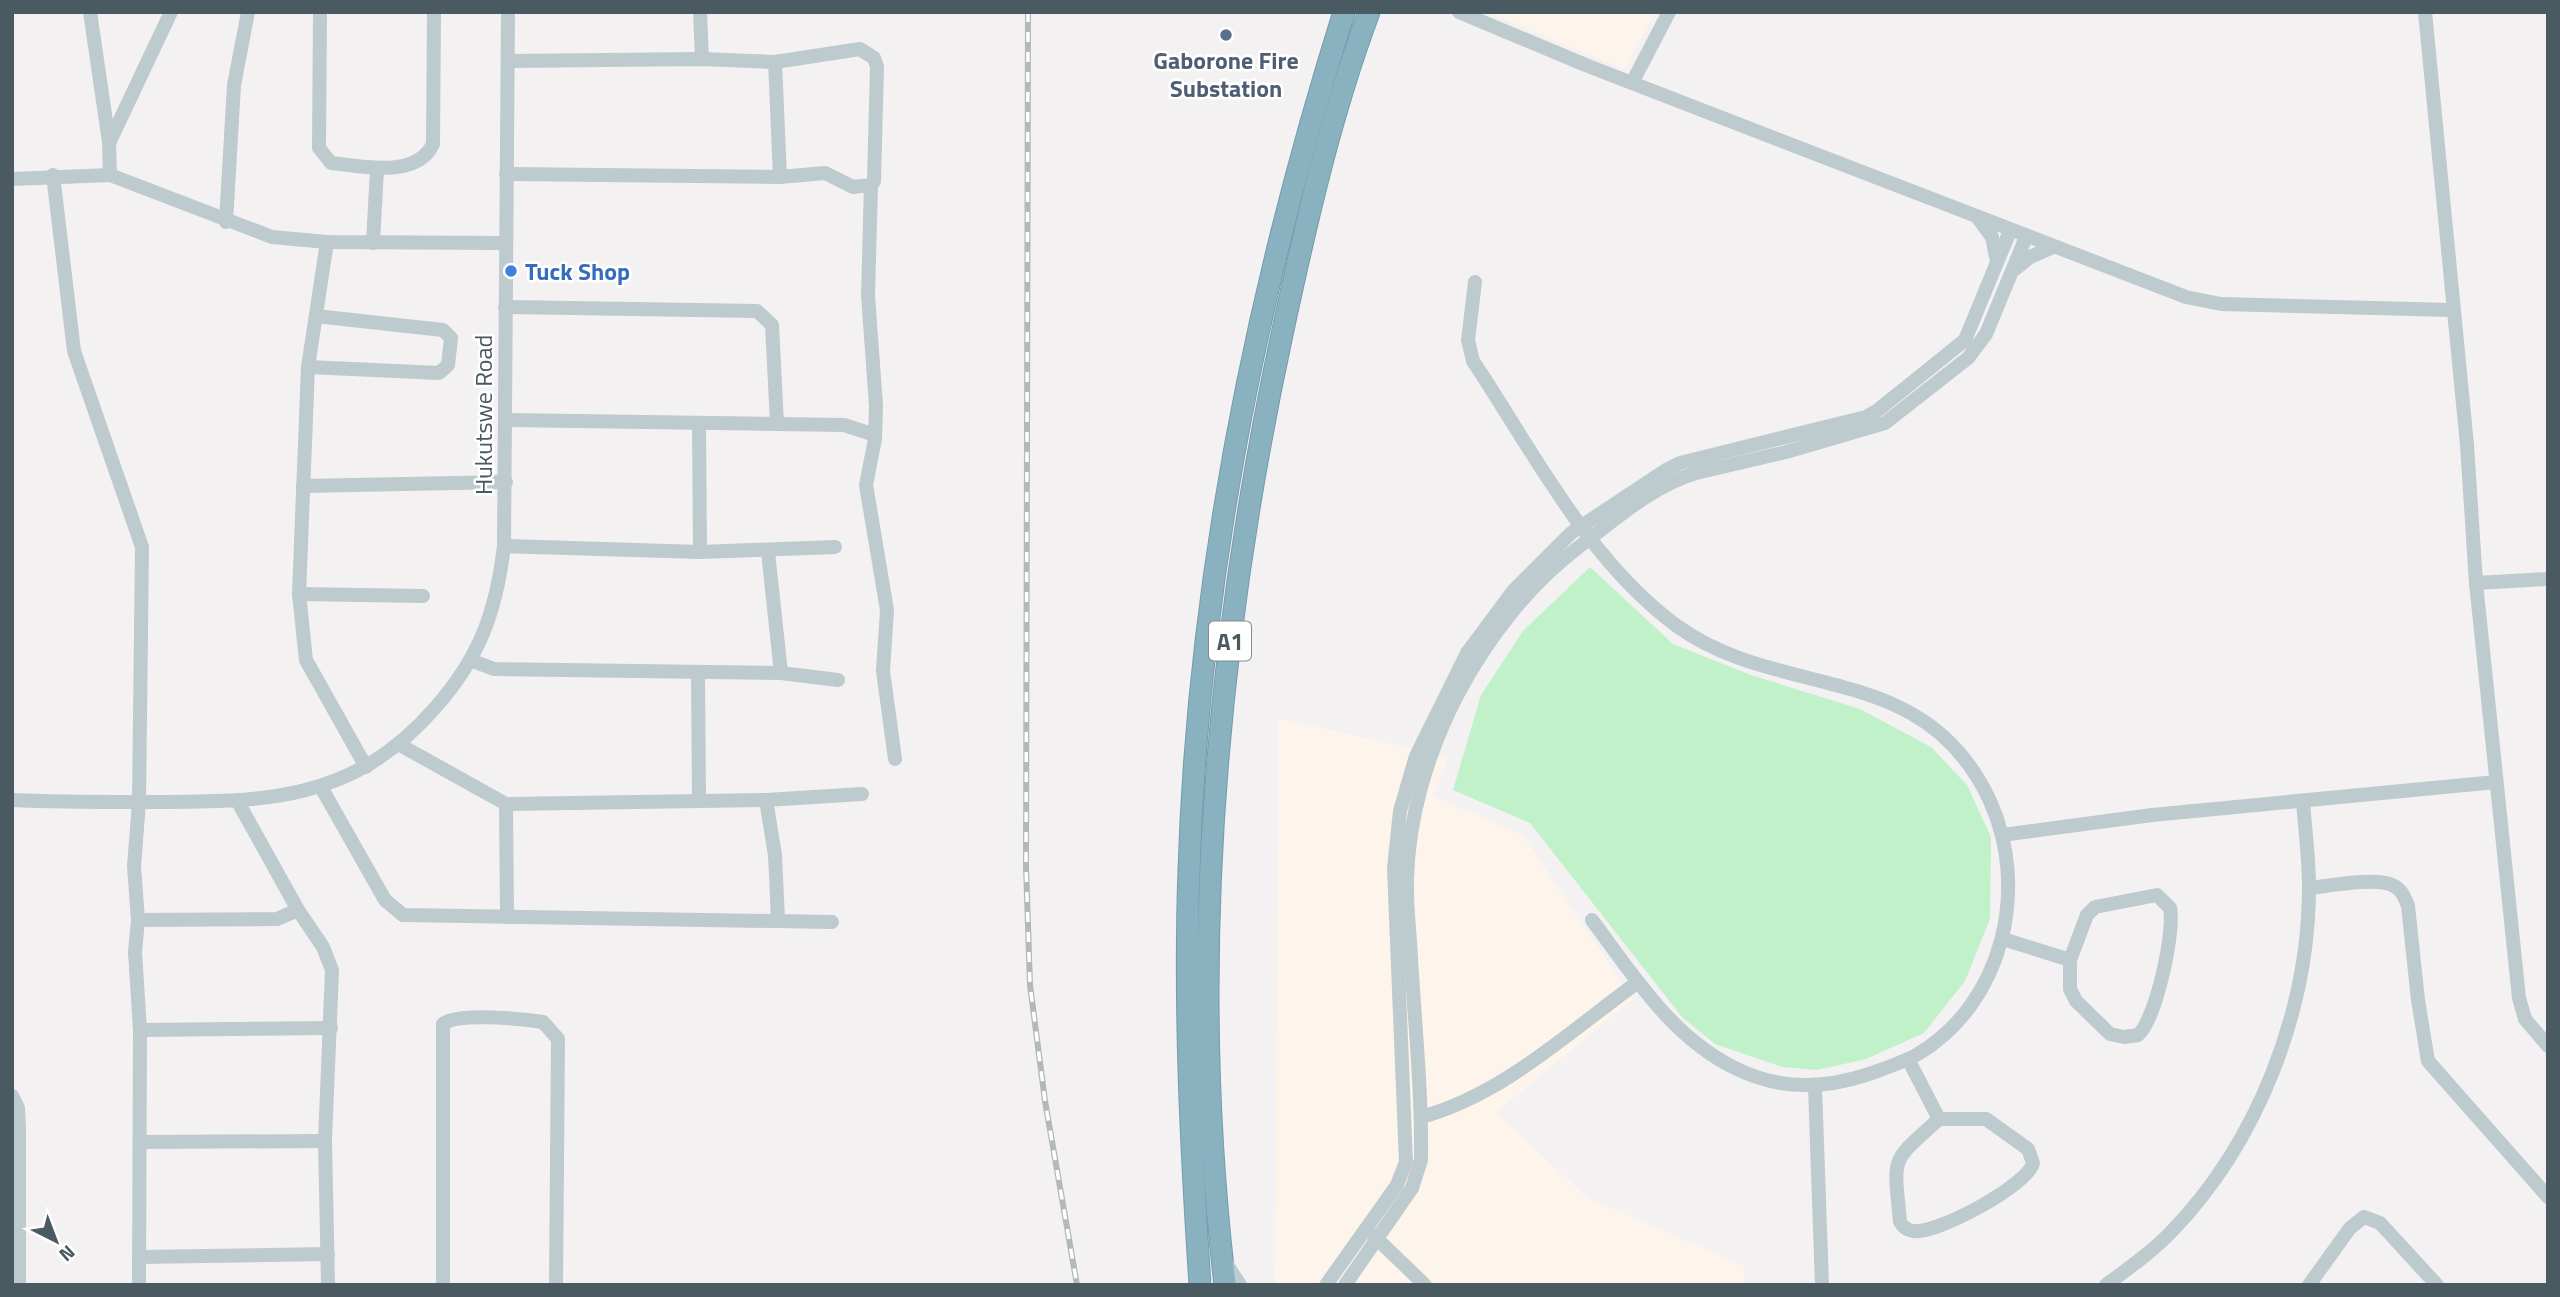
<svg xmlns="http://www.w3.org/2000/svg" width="2560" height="1297" viewBox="0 0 2560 1297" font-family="'Titillium Web',sans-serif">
  <rect width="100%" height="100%" fill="#f4f1f2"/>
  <!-- commercial -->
  <g fill="#fdf4ec">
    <polygon points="1486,12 1656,12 1624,69"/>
    <polygon points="1279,718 1449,757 1434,796 1524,836 1633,999 1496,1113 1587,1197 1744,1266 1744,1285 1275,1285"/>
  </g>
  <!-- green -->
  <polygon fill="#c0f1c8" points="1590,567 1673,644 1751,675 1860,709 1931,747 1967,785 1991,837 1990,919 1965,981 1924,1033 1866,1059 1817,1070 1782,1067 1715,1044 1682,1017 1530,823 1453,790 1481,695 1523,631"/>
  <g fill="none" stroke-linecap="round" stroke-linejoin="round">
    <defs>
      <g id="highway">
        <path d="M1200,1285c-9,-138 -16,-276 -11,-415 9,-291 68,-581 155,-858"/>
        <path d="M1225,1285c-38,-319 -9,-647 59,-960 23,-106 47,-211 85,-313"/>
      </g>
    </defs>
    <!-- highway casing -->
    <use href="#highway" stroke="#749cac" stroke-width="23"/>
    <!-- minor -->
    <g stroke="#bdcace" stroke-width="14">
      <polyline points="90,12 109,142 110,175"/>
      <path d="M320,12l-1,136 12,15c30,3 86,16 102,-19l1,-132"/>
      <polyline points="700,12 702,59"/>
      <polyline points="1459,12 1588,66 2186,297 2221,304 2452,310"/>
      <polyline points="2425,12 2467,445 2476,583 2519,998 2525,1019 2548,1046"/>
      <polyline points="775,62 860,49 874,58 877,67 874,181 871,185 853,187 825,173 780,177"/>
      <polyline points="1632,83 1669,12"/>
      <polyline points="110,141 171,12"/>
      <polyline points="506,174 780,177 775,62 702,59 508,61"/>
      <polyline points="53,175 74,351 142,547 139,802 134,866 138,920"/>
      <polyline points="12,179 110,175 272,237 327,242 505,243"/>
      <polyline points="871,185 868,295 876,406 875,439 866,485 887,610 883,671 895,759"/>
      <polyline points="1978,218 1992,237 1997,262"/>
      <polyline points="226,222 234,85 248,12"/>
      <polyline points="327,242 308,367 299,594 306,660 366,767"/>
      <polyline points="373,243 377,169"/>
      <polyline points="2015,269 2030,257 2053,247"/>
      <path d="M1475,282l-7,58 5,21c60,90 115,200 204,265 105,76 247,32 313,175 40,88 13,202 -72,253 -16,9 -35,15 -52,21 -43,14 -88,14 -129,-6 -65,-31 -103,-93 -145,-149"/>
      <polyline points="505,307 757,311 772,325 777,424 507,420"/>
      <polyline points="308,367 439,373 448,365 451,338 443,330 316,316"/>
      <polyline points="699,423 700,552"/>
      <polyline points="777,424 844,425 875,435"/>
      <polyline points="303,486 506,482"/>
      <polyline points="504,546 700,552 835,547"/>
      <polyline points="768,552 781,673"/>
      <polyline points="2476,583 2548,579"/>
      <polyline points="299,594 423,596"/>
      <polyline points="470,660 494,669 781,673 838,680"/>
      <polyline points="698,673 699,801"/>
      <polyline points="400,745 506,804 766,800 862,794"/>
      <polyline points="321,787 385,900 403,915 832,922"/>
      <path d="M12,800c43,2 85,2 127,2 120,0 211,3 296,-94 45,-51 61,-96 69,-162l4,-534"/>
      <polyline points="766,800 775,855 778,920"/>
      <polyline points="238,802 298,910 323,947 332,970 325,1141 328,1285"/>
      <polyline points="506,804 507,917"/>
      <polyline points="2002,835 2152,815 2496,782"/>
      <path d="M2309,888c19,-2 67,-11 83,-3 10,4 13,13 16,21l10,94 10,61 120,136"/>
      <path d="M2003,939l67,21 17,-45 8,-8 62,-12 13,13c5,24 -14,111 -32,127l-14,2 -14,-3 -34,-33 -6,-12v-29"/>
      <polyline points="140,1030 331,1028"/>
      <path d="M1908,1059l31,60h47l42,30 5,14c-5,22 -97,72 -120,68 -6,-1 -10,-4 -13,-9 -6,-67 -11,-58 39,-103"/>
      <polyline points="1815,1087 1822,1285"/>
      <polyline points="12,1096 18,1108 19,1127 19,1285"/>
      <path d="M1421,1117c82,-22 149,-86 217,-135"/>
      <polyline points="140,1142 325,1141"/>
      <polyline points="1373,1235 1425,1285"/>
      <polyline points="139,1257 328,1254"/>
      <polyline points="1226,1263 1240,1285"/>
      <polyline points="139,1285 140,1030 135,952 138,920 277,919 298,910"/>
      <path d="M443,1285v-261c15,-12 80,-5 100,-2l15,17 -2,246"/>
      <polyline points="1326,1285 1397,1185 1406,1162 1394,868 1400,811 1416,756 1467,653 1514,590 1571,533 1666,470 1680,463 1866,417 1878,410 1965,340 2010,231"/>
      <path d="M1345,1285l67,-97 9,-28c1,-67 -6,-134 -10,-201 -1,-26 -5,-53 -4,-80 3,-123 75,-259 173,-333 36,-27 72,-60 116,-73l90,-21 99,-29 83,-65 18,-24 40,-97"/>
      <path d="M2106,1285c23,-17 47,-34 66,-54 86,-89 137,-221 137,-344 0,-29 -4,-57 -6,-86"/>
      <polyline points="2309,1285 2350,1228 2364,1217 2380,1223 2437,1285"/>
    </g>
    <!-- highway -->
    <use href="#highway" stroke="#89b1c0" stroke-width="21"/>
    <defs>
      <polyline id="rail" points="1028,12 1026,866 1030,985 1045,1101 1077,1285"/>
    </defs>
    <!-- rail casing -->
    <use href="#rail" stroke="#b3b8bc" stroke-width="6"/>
    <!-- rail -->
    <use href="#rail" stroke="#fff" stroke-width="3.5" stroke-dasharray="10" stroke-linecap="butt"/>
  </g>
  <!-- markers -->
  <circle fill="#5c6f8a" stroke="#fff" stroke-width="2.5" cx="1226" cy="35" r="7"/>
  <circle fill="#3f7fe0" stroke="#fff" stroke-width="2.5" cx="511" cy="271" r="7"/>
  <g text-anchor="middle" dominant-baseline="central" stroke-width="5" stroke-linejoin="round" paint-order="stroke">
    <!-- shield labels -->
    <rect fill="#fff" stroke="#808c90" stroke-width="2" x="1209" y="621.5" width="42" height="39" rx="5"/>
    <g font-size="23" font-weight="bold" fill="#495a60">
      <text x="1230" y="641">A1</text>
    </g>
    <!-- service labels -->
    <g font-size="24" font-weight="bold" fill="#4e5e75" stroke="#fff">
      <text x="1226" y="60">Gaborone Fire<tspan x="1226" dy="28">Substation</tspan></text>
    </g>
    <!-- shop labels -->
    <g font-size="24" font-weight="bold" fill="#366cbe" stroke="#fff" text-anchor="start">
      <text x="525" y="271">Tuck Shop</text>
    </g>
    <!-- street labels -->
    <g font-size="24" fill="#495a60" stroke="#fff">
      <text transform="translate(483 415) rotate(-90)">Hukutswe Road</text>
    </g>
  </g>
  <!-- border -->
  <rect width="2560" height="1297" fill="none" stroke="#495a60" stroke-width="28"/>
  <!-- north arrow -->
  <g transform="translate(56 1241) rotate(138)" stroke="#ffffff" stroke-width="5" paint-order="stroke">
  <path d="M0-5L12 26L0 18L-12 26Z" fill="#495a60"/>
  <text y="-10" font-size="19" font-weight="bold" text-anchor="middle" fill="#495a60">N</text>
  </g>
</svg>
